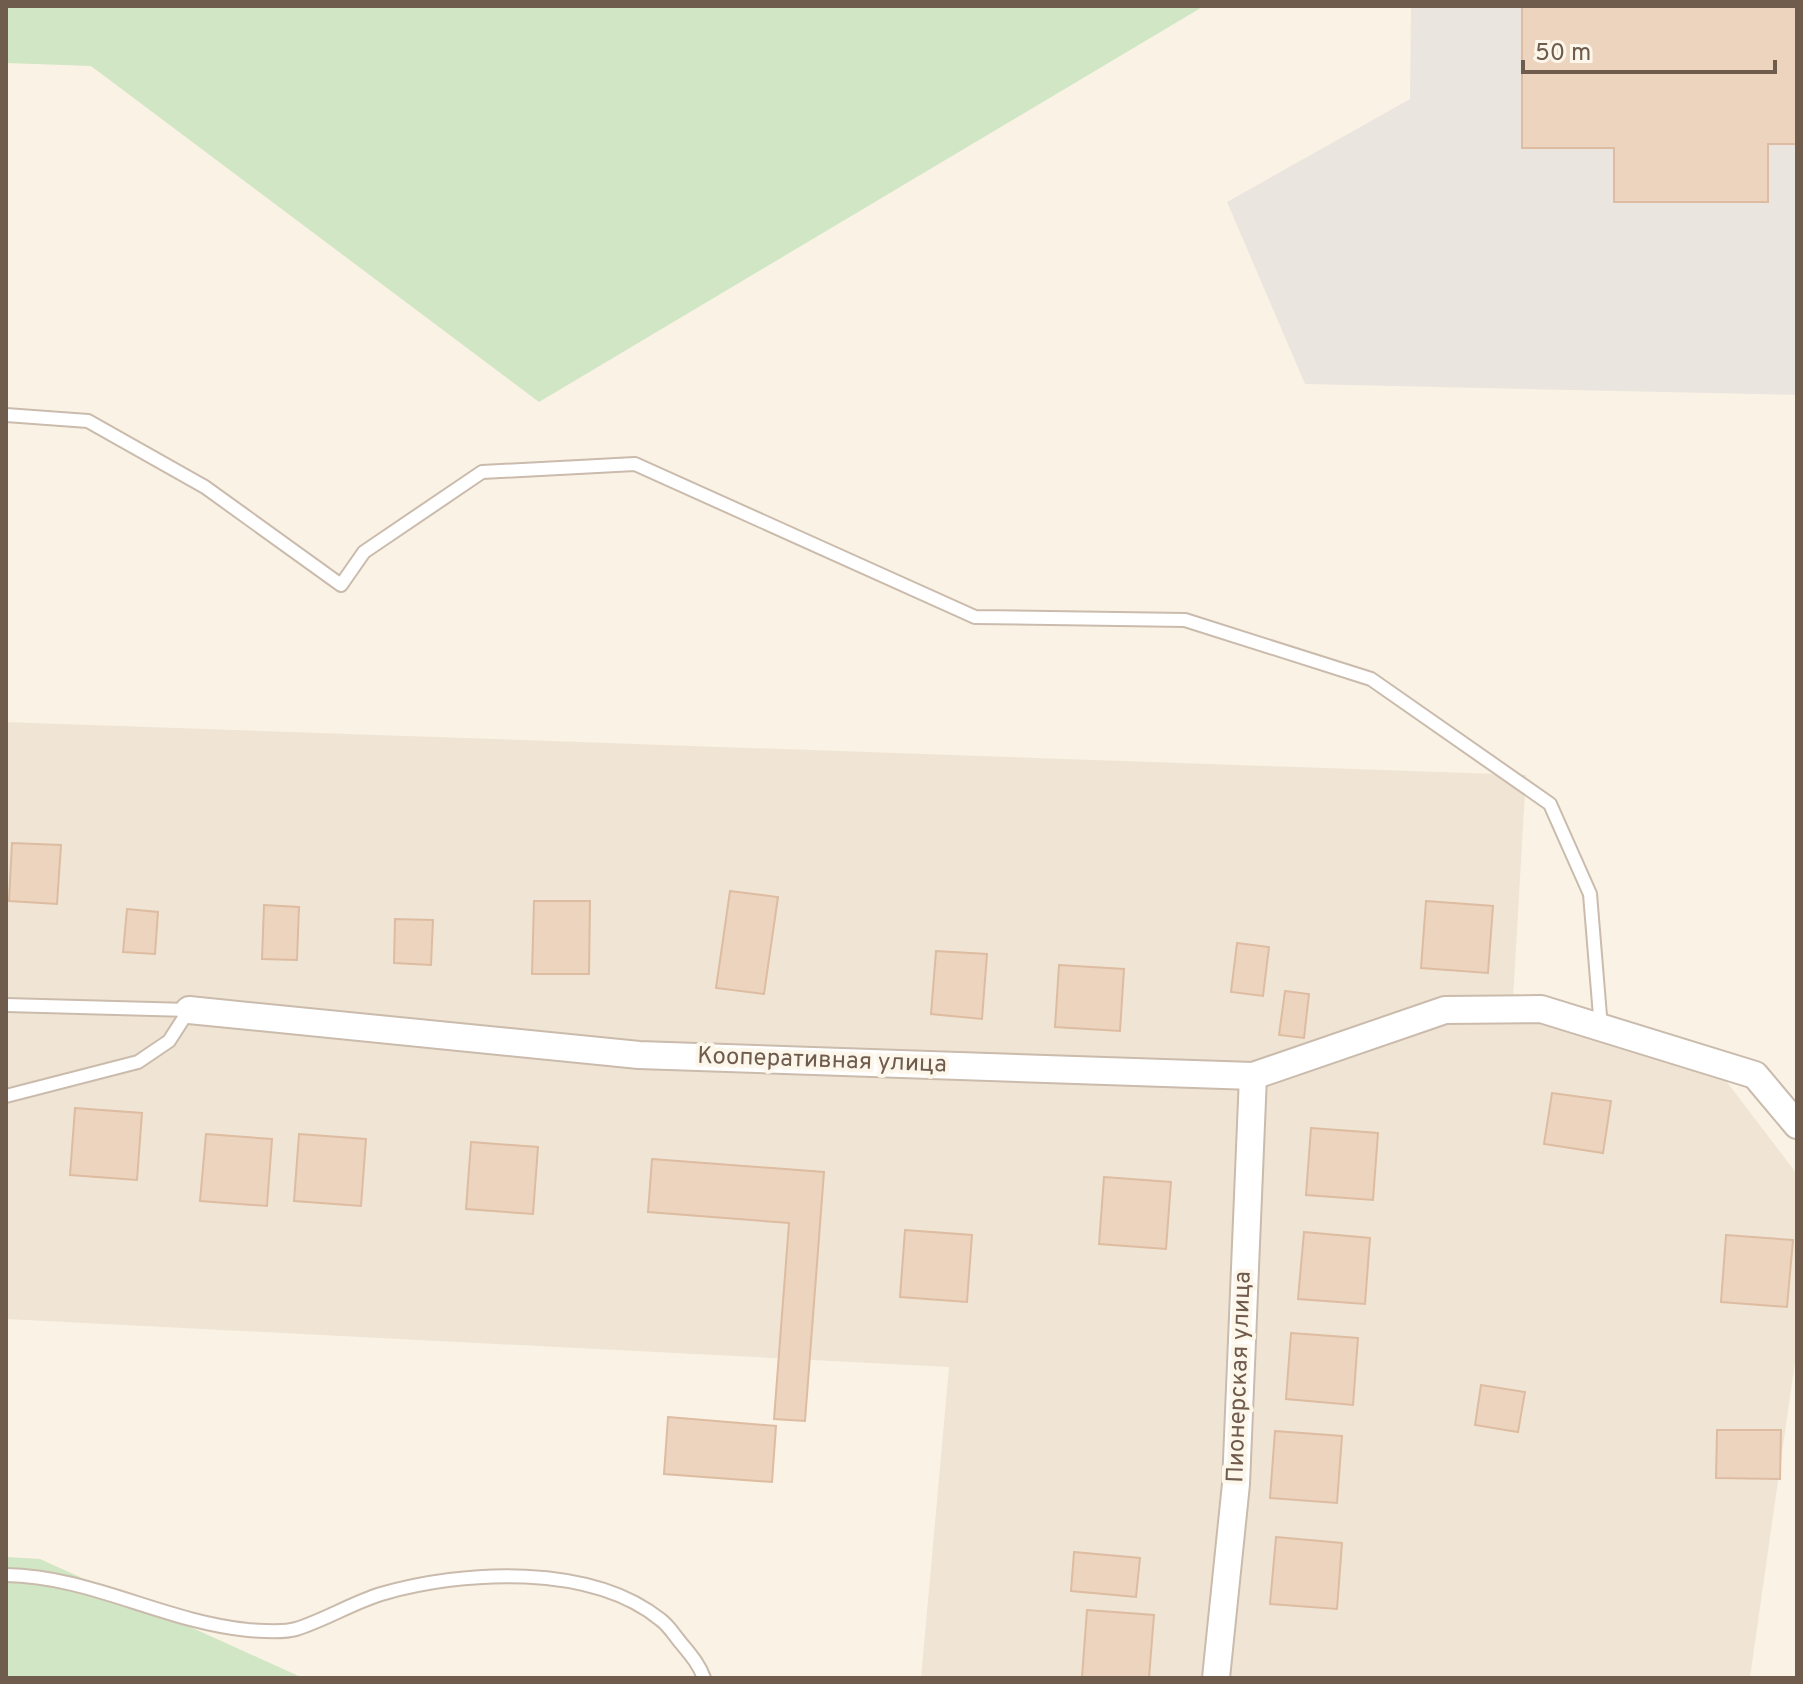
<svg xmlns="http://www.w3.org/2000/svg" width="1803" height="1684" viewBox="0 0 1803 1684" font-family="Overpass,sans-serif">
  <rect width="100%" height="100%" fill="#faf3e5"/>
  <!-- residential -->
  <polygon fill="#f0e5d4" points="6,722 1526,775 1513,1000 1717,1069 1797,1174 1797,1348 1750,1678 921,1678 949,1367 6,1319"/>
  <!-- industrial -->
  <polygon fill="#eae5df" points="1411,6 1797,6 1797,395 1305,384 1227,202 1410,99"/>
  <!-- green -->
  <g fill="#d0e6c5">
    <polygon points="6,6 1204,6 539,402 91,66 6,63"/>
    <polygon points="6,1557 40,1559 303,1678 6,1678"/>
  </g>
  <!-- building -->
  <g fill="#ecd4bf" stroke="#ddbca1" stroke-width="2">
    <polygon points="1522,6 1797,6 1797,144 1768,144 1768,202 1614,202 1614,148 1522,148"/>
    <polygon points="12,843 61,845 57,904 9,901"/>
    <polygon points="730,891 778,897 764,994 716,988"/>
    <polygon points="534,901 590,901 589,974 532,974"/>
    <polygon points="1426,901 1493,906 1488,973 1421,968"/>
    <polygon points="264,905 299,907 297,960 262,959"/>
    <polygon points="127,909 158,912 155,954 123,952"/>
    <polygon points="395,919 433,920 431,965 394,963"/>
    <polygon points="1237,943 1269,947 1263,996 1231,992"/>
    <polygon points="936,951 987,954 982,1019 931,1014"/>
    <polygon points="1059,965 1124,969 1120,1031 1055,1027"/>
    <polygon points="1285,991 1309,994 1304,1038 1279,1035"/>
    <polygon points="1552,1093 1611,1101 1603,1153 1544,1144"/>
    <polygon points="75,1108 142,1113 137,1180 70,1175"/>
    <polygon points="1311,1128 1378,1133 1373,1200 1306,1195"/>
    <polygon points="206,1134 272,1139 267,1206 200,1201"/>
    <polygon points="299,1134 366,1139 361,1206 294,1201"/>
    <polygon points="471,1142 538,1147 533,1214 466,1209"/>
    <polygon points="652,1159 824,1172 805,1421 774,1419 789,1223 648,1212"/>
    <polygon points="1104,1177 1171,1182 1166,1249 1099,1244"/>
    <polygon points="905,1230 972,1235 967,1302 900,1297"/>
    <polygon points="1304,1232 1370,1238 1365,1304 1298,1299"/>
    <polygon points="1726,1235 1793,1240 1787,1307 1721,1302"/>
    <polygon points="1291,1333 1358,1338 1353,1405 1286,1399"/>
    <polygon points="1481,1385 1525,1392 1518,1432 1475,1425"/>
    <polygon points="668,1417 776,1426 772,1482 664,1474"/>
    <polygon points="1717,1430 1781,1430 1780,1479 1716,1478"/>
    <polygon points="1275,1431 1342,1436 1337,1503 1270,1498"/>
    <polygon points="1276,1537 1342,1543 1337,1609 1270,1604"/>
    <polygon points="1074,1552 1140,1558 1136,1597 1071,1591"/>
    <polygon points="1087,1610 1154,1615 1149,1678 1082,1677"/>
  </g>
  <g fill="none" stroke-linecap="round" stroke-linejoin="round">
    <defs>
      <g id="lane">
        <polyline points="6,415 88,421 205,487 341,585 364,552 482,472 635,464 975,617 1185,620 1371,679 1550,804 1590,894 1601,1028"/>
        <polyline points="6,1005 189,1010"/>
        <polyline points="6,1096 138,1062 169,1041 189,1010"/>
        <path d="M6,1575c84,1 159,47 242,55 14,1 35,3 48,-1 29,-9 56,-26 85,-35 82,-24 210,-31 280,26 8,6 14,16 20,23 9,11 18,21 23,35"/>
      </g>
      <g id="street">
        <polyline points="189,1010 639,1055 1253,1076 1445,1010 1541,1009 1755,1075 1797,1125"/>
        <polyline points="1216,1678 1236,1484 1253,1076"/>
      </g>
    </defs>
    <!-- lane casing -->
    <use href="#lane" stroke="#cabbac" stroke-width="16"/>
    <!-- street casing -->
    <use href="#street" stroke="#cabbac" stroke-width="30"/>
    <!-- lane -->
    <use href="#lane" stroke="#fff" stroke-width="12"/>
    <!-- street -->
    <use href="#street" stroke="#fff" stroke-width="26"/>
  </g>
  <g text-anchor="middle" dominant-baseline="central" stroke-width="8" stroke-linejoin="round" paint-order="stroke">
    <!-- street labels -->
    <g font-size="24" fill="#705c4d" stroke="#fdf7eb">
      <text transform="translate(822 1061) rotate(2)">Кооперативная улица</text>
      <text transform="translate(1240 1377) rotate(-88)">Пионерская улица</text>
    </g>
  </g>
  <!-- border -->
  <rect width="1803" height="1684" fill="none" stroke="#705c4d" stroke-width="16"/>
  <!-- scale -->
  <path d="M1523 60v12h252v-12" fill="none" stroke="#705c4d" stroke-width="4"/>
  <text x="1535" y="60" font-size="24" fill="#705c4d" stroke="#fdf7eb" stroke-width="6" paint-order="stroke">50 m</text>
</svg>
